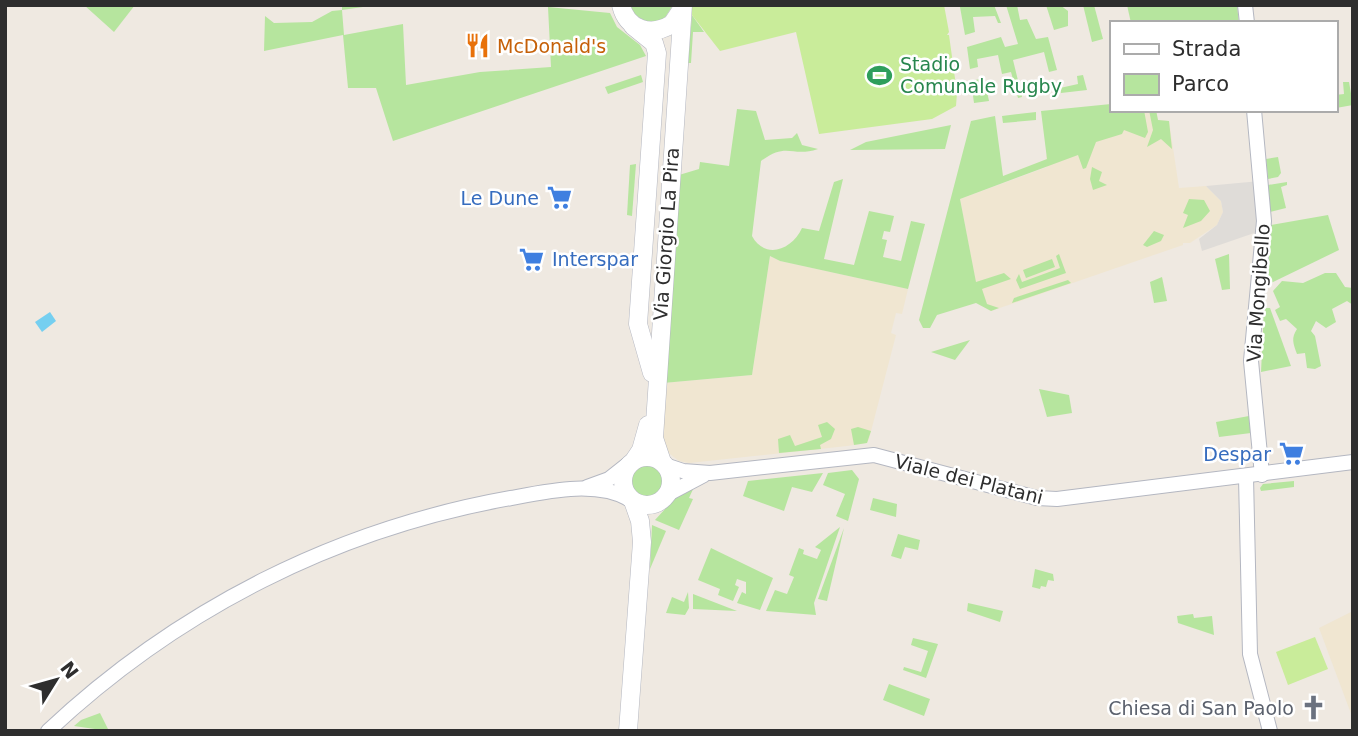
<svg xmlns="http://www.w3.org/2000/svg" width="1358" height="736" viewBox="0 0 1358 736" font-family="'DejaVu Sans',sans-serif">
  <rect width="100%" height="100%" fill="#efe9e1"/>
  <!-- education -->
  <g fill="#f0e6d1">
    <polygon points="1144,110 1156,110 1158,120 1169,121 1179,188 1206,186 1221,201 1223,212 1217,225 1190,243 1183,243 1183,245 991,311 980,305 960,199 1047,167 1046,155 1145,113"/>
    <polygon points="770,256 780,261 908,289 902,314 896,313 891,333 896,335 869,439 867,443 847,446 689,463 679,461 666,451 659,440 663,383 752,375"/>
    <polygon points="1353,611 1353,719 1319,628"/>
  </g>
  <!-- green -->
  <g fill="#b6e59e">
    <polygon points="84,5 135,5 114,32"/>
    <polygon points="342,5 370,6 342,10 344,35 403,24 406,85 480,72 551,67 548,7 610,13 617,27 640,45 646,56 393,141 376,88 348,88 343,35 264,51 265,16 274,23 312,22 332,11 342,10"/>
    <polygon points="630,5 673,5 664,19 649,23 635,15"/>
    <polygon points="968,5 994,5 1001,23 998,23 995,16 973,17 975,32 965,35 960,7"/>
    <polygon points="1006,5 1017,5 1020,20 1027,19 1036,39 1048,37 1057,70 1049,72 1044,52 1013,60 1022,97 1018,98 1011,72 1002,74 998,55 977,59 978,67 970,69 967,47 1001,37 1005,47 1018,44"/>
    <polygon points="1046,5 1060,5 1068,11 1068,26 1054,30"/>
    <polygon points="1083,5 1094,5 1103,39 1092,42"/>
    <polygon points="1127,5 1237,5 1239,23 1131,23"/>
    <polygon points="692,15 704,32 693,32 691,63 688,63"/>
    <polygon points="641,75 643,82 608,94 605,87"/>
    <polygon points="1083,75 1087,90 1061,93 1060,88 1078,84 1077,76"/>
    <polygon points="984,78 989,101 974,103 971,81"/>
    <polygon points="1343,82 1349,82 1353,105 1336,108 1335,95 1344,94"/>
    <polygon points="1111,104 1111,110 1144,110 1148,132 1145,138 1124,130 1122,134 1096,142 1086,168 1083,169 1078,155 960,199 976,282 1004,273 1011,279 982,289 987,304 999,308 991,311 976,303 937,315 930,328 923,328 919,320 971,121 995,116 1003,176 1047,159 1041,111"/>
    <path d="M737,109l19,2 9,29 27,-2 5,-5 5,12 16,4c-27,9 -30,-8 -57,12l-9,75c13,24 40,14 50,-8l17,3 15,-49 9,-3 -19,80 30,6 15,-54 25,5 -4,16 -6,-1 -2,8 5,1 -4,17 18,4 10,-40 14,3 -17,65 -128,-28 -10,-5 -18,119 -89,8 16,-208 20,-6 1,-7 29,4z"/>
    <polygon points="1149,110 1156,110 1158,120 1169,121 1172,149 1161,139 1147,147 1153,130"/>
    <polygon points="1036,112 1036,120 1003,123 1002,116"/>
    <polygon points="951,125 945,149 850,150 866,142"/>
    <polygon points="1278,157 1281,173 1278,177 1268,179 1266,159"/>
    <polygon points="636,164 632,216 627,215 630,165"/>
    <polygon points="1092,167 1102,172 1099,181 1107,185 1093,190 1090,179"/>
    <polygon points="1287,182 1287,185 1281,187 1286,208 1270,212 1268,185"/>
    <polygon points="1189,199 1204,200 1210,211 1201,221 1183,228 1188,215 1183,213"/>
    <polygon points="1328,215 1339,250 1267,285 1271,225"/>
    <polygon points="1154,231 1164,235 1161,241 1147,247 1143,245"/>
    <polygon points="1059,254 1066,273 1020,289 1016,280 1019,274 1022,282 1060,268 1056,256"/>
    <polygon points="1229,254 1230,289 1222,290 1215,259"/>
    <polygon points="1052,259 1055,267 1026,278 1023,270"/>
    <path d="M1325,273h11l9,14 8,1v17l-6,-4 -15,8 4,13 -10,6 -10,-7 -5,10 4,5 6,30 -6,3 -8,-1 -2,-15 -8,1c-4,-11 -6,-16 0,-25l-11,-10 -6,2 -5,-11 5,-3 -7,-16 9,-10 21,2z"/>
    <polygon points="1162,277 1167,301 1154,303 1150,282"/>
    <polygon points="1068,280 1071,283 1012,303 1014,298"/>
    <polygon points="1264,308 1270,308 1291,366 1261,372"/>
    <polygon points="970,340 955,360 931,352"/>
    <polygon points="1039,389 1069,395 1072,413 1047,417"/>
    <polygon points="1249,416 1251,433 1219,437 1216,422"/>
    <polygon points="827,422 835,429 831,439 820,445 821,449 779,453 778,439 790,435 795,446 822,437 818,425"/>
    <polygon points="858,427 871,431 867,443 854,445 851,429"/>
    <circle cx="647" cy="481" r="16"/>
    <polygon points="852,470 859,479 848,521 836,516 845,494 823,485 828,473"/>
    <polygon points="823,473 812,492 792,487 784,511 743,496 748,481"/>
    <polygon points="1294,481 1294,487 1261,491 1260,488 1263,484"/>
    <polygon points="694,487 689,498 693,499 679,530 655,520 678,495"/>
    <polygon points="873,498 897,504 896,517 870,510"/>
    <polygon points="652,525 666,531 650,569"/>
    <polygon points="840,527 814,603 816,615 766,611 775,590 787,594 794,577 789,575 799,548 804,550 803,554 817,559 821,550 815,547"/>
    <polygon points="844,528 827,601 818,599"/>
    <polygon points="898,534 920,540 918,550 905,547 901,559 891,556"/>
    <polygon points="711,548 773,578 760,610 737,603 742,592 746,594 746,582 737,579 735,585 739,587 733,601 718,595 720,589 698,580"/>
    <polygon points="1035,569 1053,574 1054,581 1048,580 1046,587 1041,586 1040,589 1032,587"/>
    <polygon points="688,592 689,608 685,615 666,613 672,597 684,602"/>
    <polygon points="693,594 737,611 693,609"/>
    <polygon points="968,603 1003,611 1000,622 967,611"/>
    <polygon points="1193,614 1194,618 1212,616 1214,635 1178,623 1177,616"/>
    <polygon points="913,638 938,644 926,678 903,670 904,667 921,672 928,651 911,645"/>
    <polygon points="889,684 930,699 924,716 883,700"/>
    <polygon points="100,713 109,731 74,726 81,720"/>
  </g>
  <!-- pitch -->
  <g fill="#c9ec9a">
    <polygon points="692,5 944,5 949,32 947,35 949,35 957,93 956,106 932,119 819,134 796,32 720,51 692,15"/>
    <polygon points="1315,637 1328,669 1288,685 1276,652"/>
  </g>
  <!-- plaza -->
  <polygon fill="#dfdcd8" points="1260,181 1263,230 1202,251 1199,239 1217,225 1223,212 1221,201 1206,186"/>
  <!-- water -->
  <polygon fill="#75cff0" points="50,312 56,321 42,332 35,322"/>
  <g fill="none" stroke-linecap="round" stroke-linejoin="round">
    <defs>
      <g id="tertiary">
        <polyline points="1245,5 1247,23"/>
        <polyline points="1254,110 1264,221 1251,361 1262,475"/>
        <polyline points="665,465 683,471 710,473 874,455 1037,498 1057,499 1353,462"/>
        <polyline points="1246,477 1250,654 1270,731"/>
        <polyline points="587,487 609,479 628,464"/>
        <polyline points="668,494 704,475"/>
        <path d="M48,731c130,-122 288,-202 463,-233 37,-7 86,-18 120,2"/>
      </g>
      <g id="secondary">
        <path d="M621,5c6,25 30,32 51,19l10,-15"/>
        <polyline points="633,26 654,43 657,53 638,324 652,373"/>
        <circle cx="647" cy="481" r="24"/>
        <polyline points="635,459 641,450 648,425"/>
        <polyline points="662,462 654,438 683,5"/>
        <polyline points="628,731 642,542 640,521 633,501"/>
      </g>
    </defs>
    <!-- tertiary casing -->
    <use href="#tertiary" stroke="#b4b7c1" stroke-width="16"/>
    <!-- secondary casing -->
    <use href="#secondary" stroke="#b4b7c1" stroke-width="19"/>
    <!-- tertiary -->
    <use href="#tertiary" stroke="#fff" stroke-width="14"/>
    <!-- secondary -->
    <use href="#secondary" stroke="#fff" stroke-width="18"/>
  </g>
  <!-- icons -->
  <defs>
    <symbol id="restaurant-bare" viewBox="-9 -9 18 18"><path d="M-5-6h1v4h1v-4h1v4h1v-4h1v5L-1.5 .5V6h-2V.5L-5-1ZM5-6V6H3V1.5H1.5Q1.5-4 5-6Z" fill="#e8710a" stroke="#fff" stroke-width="2.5" paint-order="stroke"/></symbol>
    <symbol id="stadium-bare" viewBox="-9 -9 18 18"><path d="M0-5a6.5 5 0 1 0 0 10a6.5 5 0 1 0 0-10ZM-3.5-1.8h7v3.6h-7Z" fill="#2e9e5b" stroke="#fff" stroke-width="2.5" paint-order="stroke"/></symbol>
    <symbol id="supermarket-bare" viewBox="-9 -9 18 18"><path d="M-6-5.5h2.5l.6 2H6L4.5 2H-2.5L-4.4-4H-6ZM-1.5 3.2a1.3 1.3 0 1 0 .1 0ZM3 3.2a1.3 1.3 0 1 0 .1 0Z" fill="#3f7fe0" stroke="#fff" stroke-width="2.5" paint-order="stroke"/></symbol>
    <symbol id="church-bare" viewBox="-9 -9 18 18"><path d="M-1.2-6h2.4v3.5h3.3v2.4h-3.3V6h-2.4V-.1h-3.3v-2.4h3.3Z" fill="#6b7280" stroke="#fff" stroke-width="2.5" paint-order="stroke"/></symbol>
  </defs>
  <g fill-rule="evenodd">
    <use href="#restaurant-bare" x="460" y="28" width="35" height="35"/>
    <use href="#stadium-bare" x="862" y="58" width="35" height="35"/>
    <use href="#supermarket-bare" x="542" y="180" width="35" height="35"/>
    <use href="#supermarket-bare" x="514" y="242" width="35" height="35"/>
    <use href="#supermarket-bare" x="1274" y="436" width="35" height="35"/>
    <use href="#church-bare" x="1296" y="690" width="35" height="35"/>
  </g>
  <g text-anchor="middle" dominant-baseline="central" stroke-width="5" stroke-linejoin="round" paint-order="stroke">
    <!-- food labels -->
    <g font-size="19" fill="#c56008" stroke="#fff" text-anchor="start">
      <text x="497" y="46">McDonald's</text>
    </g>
    <!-- leisure labels -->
    <g font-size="19" fill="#27864d" stroke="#fff" text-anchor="start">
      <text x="900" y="64">Stadio<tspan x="900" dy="22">Comunale Rugby</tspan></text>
    </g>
    <!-- shop labels -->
    <g font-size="19" fill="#366cbe" stroke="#fff" text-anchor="end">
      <text x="539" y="198">Le Dune</text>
      <text x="552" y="259" text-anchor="start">Interspar</text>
      <text x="1271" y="454">Despar</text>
    </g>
    <!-- street labels -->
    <g font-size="19" fill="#2e2e2e" stroke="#fff">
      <text transform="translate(666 234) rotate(-86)">Via Giorgio La Pira</text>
      <text transform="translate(1258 293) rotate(-86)">Via Mongibello</text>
      <text transform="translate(969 479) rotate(14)">Viale dei Platani</text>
    </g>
    <!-- worship labels -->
    <g font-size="19" fill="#5b616d" stroke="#fff" text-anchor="end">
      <text x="1294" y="708">Chiesa di San Paolo</text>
    </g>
  </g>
  <!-- border -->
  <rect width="1358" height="736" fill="none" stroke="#2e2e2e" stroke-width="14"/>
  <!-- legend -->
  <rect x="1110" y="21" width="228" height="91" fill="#ffffff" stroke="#ababab" stroke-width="2"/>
  <rect x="1124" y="44" width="35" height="10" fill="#ffffff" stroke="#ababab" stroke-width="2"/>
  <text x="1172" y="56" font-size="21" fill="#2e2e2e">Strada</text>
  <rect x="1124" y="74" width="35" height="21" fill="#b6e59e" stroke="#ababab" stroke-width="2"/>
  <text x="1172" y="91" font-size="21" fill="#2e2e2e">Parco</text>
  <!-- north arrow -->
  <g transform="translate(56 680) rotate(53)" stroke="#ffffff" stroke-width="5" paint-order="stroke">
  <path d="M0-5L12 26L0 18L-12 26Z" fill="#2e2e2e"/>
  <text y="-10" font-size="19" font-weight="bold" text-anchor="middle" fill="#2e2e2e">N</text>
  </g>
</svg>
